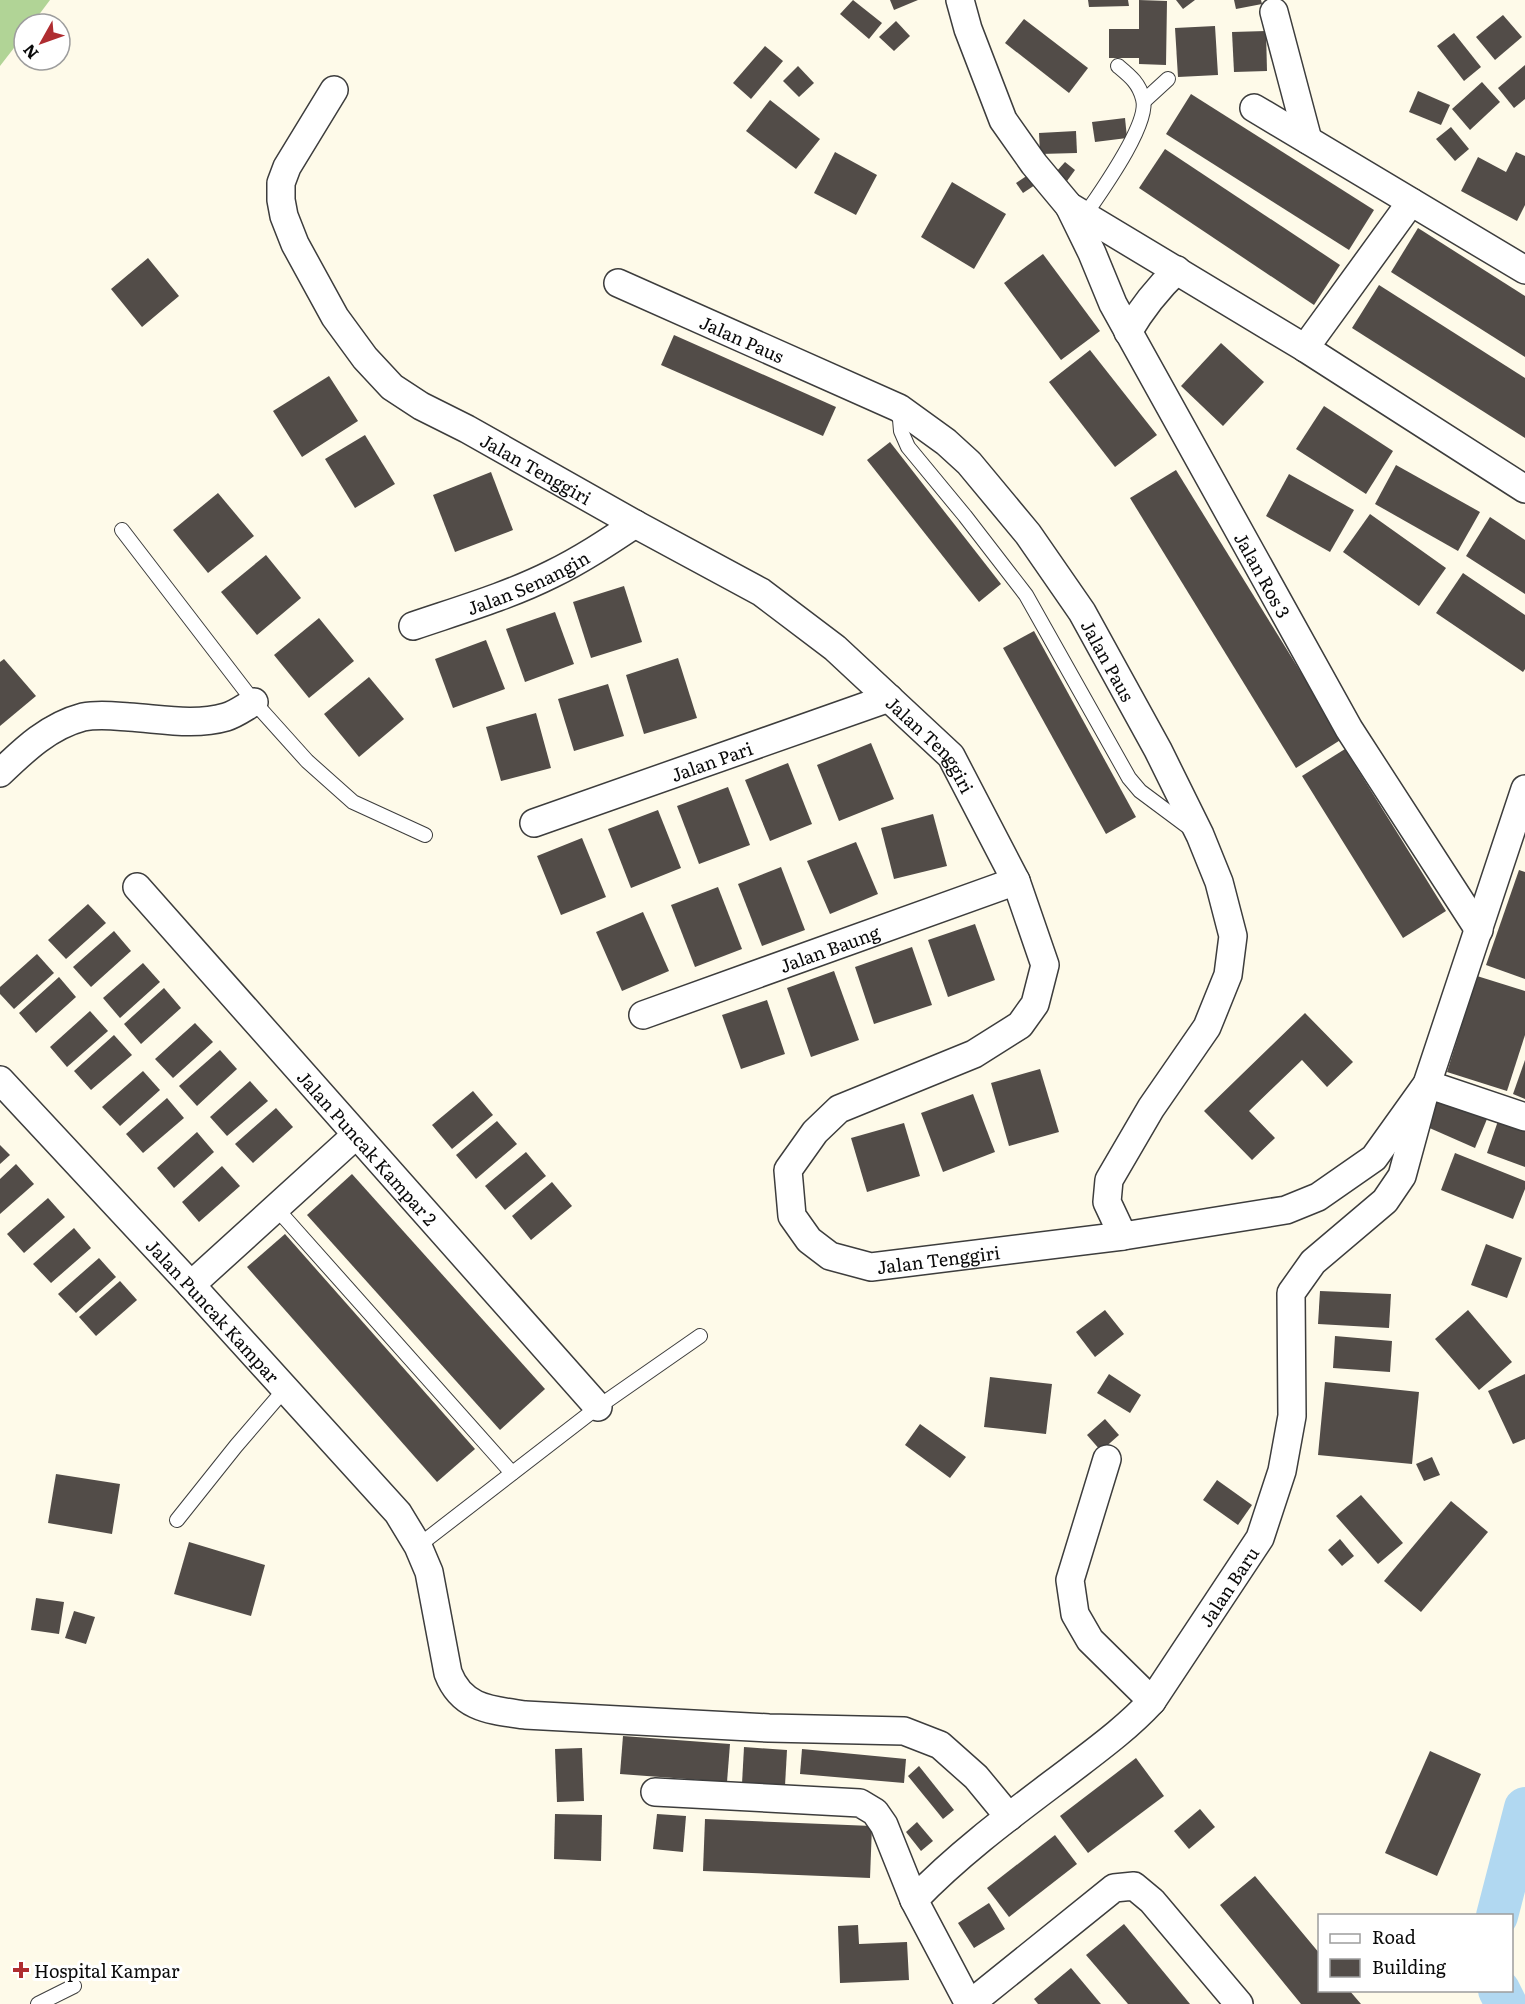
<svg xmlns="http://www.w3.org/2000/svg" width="1525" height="2004" viewBox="0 0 1525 2004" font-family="Literata,serif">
  <rect width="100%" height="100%" fill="#fefae9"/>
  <!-- forest -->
  <polygon fill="#b1d496" points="0,0 50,0 32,24 24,24 24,35 0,66"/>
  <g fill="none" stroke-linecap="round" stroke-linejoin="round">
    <!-- river -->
    <g stroke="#b1d8f1" stroke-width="42">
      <polyline points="1497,1916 1525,1808"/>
      <polyline points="1499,1990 1506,2004"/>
    </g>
  </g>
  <!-- building -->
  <g fill="#524c48">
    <polygon points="853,0 882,23 869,39 840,14"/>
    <polygon points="890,0 918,0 894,10"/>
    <polygon points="1088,0 1128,0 1129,6 1089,7"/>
    <polygon points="1139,0 1167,1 1166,65 1139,64 1139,58 1109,58 1109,29 1139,29"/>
    <polygon points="1176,0 1195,0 1183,9"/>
    <polygon points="1234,0 1261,0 1262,4 1236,9"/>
    <polygon points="1503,15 1522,37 1495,60 1476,37"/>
    <polygon points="1024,19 1088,68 1069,93 1005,43"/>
    <polygon points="896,21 910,36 894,51 879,37"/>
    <polygon points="1215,26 1218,75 1178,77 1175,28"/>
    <polygon points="1266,31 1267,71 1234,72 1232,32"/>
    <polygon points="1454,33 1481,67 1464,81 1437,46"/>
    <polygon points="765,46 783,61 751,99 733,83"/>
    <polygon points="1525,65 1525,99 1514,108 1498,88"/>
    <polygon points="798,66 814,83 799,97 783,81"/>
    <polygon points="1482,82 1500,102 1470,130 1452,109"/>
    <polygon points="1418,91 1450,105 1441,125 1409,112"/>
    <polygon points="1191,94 1374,210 1349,250 1166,134"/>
    <polygon points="770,100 820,139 796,169 746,131"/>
    <polygon points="1125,118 1127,138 1095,142 1092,122"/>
    <polygon points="1451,127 1469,149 1455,161 1436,139"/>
    <polygon points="1076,131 1077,153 1040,154 1039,133"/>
    <polygon points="1165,149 1340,265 1314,305 1139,188"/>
    <polygon points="835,152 877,175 856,215 814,193"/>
    <polygon points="1516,152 1525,156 1525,205 1517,221 1461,191 1478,157 1506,172"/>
    <polygon points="1065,162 1075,170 1067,181 1056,172"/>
    <polygon points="1028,175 1035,185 1023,193 1016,183"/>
    <polygon points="952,182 1006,214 974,269 921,237"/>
    <polygon points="1418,228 1525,296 1525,357 1391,272"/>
    <polygon points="1043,254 1100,331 1061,360 1004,283"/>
    <polygon points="148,258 179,296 142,327 111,289"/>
    <polygon points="1379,285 1525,378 1525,438 1352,328"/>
    <polygon points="674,335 836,407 823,436 661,365"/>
    <polygon points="1221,343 1264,382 1223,426 1181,386"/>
    <polygon points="1090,350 1157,435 1115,467 1049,382"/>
    <polygon points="329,376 358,421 302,457 273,411"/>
    <polygon points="1324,406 1393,451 1366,494 1296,449"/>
    <polygon points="365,435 395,484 355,508 325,459"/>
    <polygon points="890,442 1001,584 979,602 867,460"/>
    <polygon points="1396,465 1480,512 1458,551 1375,504"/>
    <polygon points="1176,470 1342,739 1296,768 1130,498"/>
    <polygon points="491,472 513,530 455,552 433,495"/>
    <polygon points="1289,474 1354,510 1330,552 1266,516"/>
    <polygon points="218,493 254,536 208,573 173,530"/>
    <polygon points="1370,514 1446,568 1419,606 1343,552"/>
    <polygon points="1490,517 1525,540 1525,594 1466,556"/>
    <polygon points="266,555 301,598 257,635 221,592"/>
    <polygon points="1463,573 1525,615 1525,669 1523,672 1436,613"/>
    <polygon points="624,586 642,642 591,658 573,602"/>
    <polygon points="555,612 574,664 525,682 506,629"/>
    <polygon points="319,618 354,661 309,698 274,655"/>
    <polygon points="1034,631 1136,817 1106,834 1003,648"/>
    <polygon points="486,640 505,689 453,708 435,659"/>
    <polygon points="678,658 697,718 644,734 626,675"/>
    <polygon points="4,659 36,696 0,726 0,662"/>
    <polygon points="369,677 404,719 359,757 324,714"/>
    <polygon points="608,684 624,736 574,751 558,699"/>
    <polygon points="536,713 551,768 501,781 486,727"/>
    <polygon points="871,743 894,799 839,821 817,765"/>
    <polygon points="1345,749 1446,911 1403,938 1302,776"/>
    <polygon points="788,763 812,824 770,841 745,780"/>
    <polygon points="728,787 750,845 699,864 677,806"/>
    <polygon points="658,810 681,868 631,888 608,829"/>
    <polygon points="933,814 947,866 894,879 881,828"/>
    <polygon points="582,838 606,897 561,915 537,856"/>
    <polygon points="856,842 878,894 830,914 807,861"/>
    <polygon points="781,867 805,930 762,946 738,884"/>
    <polygon points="1519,870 1525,872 1525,979 1486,965"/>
    <polygon points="718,887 742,949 695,967 671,905"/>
    <polygon points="88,904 106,923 66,959 48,940"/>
    <polygon points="643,912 669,971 622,991 596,932"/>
    <polygon points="975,924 995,980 948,997 928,940"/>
    <polygon points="114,931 131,951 91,987 73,967"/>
    <polygon points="912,947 932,1005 874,1024 855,967"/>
    <polygon points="37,954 54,973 14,1009 0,994 0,987"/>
    <polygon points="143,963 160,982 120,1018 103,998"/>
    <polygon points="834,971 859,1040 811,1057 787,988"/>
    <polygon points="1477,976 1525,991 1525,1035 1507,1091 1447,1072"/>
    <polygon points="59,977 76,997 36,1033 19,1013"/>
    <polygon points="164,988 181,1008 141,1044 124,1024"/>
    <polygon points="767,1000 785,1054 741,1069 722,1015"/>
    <polygon points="90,1011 108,1031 67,1067 50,1047"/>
    <polygon points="1305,1013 1353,1062 1327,1087 1302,1060 1249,1111 1275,1138 1252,1160 1204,1111"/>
    <polygon points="195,1023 213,1042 173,1078 155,1059"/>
    <polygon points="114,1035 132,1055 91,1090 74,1071"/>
    <polygon points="220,1050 237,1069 197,1106 179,1086"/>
    <polygon points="1525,1060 1525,1099 1513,1094"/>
    <polygon points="1040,1069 1059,1132 1009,1146 991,1083"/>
    <polygon points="143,1071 160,1090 120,1126 102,1107"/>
    <polygon points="250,1081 268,1101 227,1136 210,1117"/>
    <polygon points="473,1091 493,1115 452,1149 432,1125"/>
    <polygon points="973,1094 995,1152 943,1172 921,1113"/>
    <polygon points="167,1098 184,1118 143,1153 126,1134"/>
    <polygon points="1437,1098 1487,1119 1475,1148 1425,1126"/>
    <polygon points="276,1108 293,1127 253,1163 235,1144"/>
    <polygon points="1499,1118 1525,1128 1525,1167 1487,1153"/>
    <polygon points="497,1121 517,1144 476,1179 456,1155"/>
    <polygon points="904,1123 920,1176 867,1192 851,1138"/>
    <polygon points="197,1132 214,1152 174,1188 157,1168"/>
    <polygon points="0,1145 10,1155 0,1164"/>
    <polygon points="526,1152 546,1176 505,1210 485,1186"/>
    <polygon points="1455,1153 1525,1181 1525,1189 1513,1219 1441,1190"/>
    <polygon points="16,1164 34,1184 0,1214 0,1179"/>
    <polygon points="222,1166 240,1186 199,1222 182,1202"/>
    <polygon points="352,1174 545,1389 500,1430 307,1215"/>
    <polygon points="552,1182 572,1206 531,1240 512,1216"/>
    <polygon points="48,1198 65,1217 24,1253 7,1234"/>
    <polygon points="74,1228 91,1248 51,1283 33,1264"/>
    <polygon points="285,1234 475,1449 437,1482 247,1267"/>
    <polygon points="1486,1244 1522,1258 1507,1298 1471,1285"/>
    <polygon points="99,1258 116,1277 76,1313 58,1294"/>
    <polygon points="120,1281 137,1300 96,1336 79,1317"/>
    <polygon points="1320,1291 1391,1294 1389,1328 1318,1324"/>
    <polygon points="1105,1310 1124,1334 1095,1357 1076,1332"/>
    <polygon points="1468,1310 1512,1362 1479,1390 1435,1339"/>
    <polygon points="1335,1336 1392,1341 1390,1372 1333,1368"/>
    <polygon points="1109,1374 1141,1395 1130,1413 1097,1393"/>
    <polygon points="1525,1374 1525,1439 1513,1444 1488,1391"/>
    <polygon points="990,1377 1052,1384 1046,1434 984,1427"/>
    <polygon points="1325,1382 1419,1392 1412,1464 1318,1455"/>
    <polygon points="1105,1419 1119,1435 1101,1451 1087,1435"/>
    <polygon points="920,1424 966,1457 950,1478 905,1445"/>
    <polygon points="1432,1457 1440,1475 1424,1481 1416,1464"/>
    <polygon points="56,1474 120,1484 112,1534 48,1523"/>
    <polygon points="1217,1480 1252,1505 1238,1525 1203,1500"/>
    <polygon points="1361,1495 1403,1543 1378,1564 1336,1516"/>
    <polygon points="1451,1501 1488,1532 1421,1612 1384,1581"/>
    <polygon points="1340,1539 1354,1556 1342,1566 1328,1550"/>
    <polygon points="189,1542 265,1565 251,1616 174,1594"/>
    <polygon points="36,1598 64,1602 59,1634 31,1630"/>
    <polygon points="74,1611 95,1617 86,1644 65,1638"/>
    <polygon points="623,1736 730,1744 727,1782 620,1774"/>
    <polygon points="744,1747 787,1750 785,1786 742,1784"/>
    <polygon points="582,1748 584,1801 557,1802 555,1749"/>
    <polygon points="802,1749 906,1759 904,1783 800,1774"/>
    <polygon points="1430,1751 1481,1774 1437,1876 1385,1853"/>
    <polygon points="1136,1758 1164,1796 1088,1853 1060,1816"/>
    <polygon points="919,1766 954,1810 943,1819 908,1776"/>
    <polygon points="1200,1809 1215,1827 1189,1849 1174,1831"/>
    <polygon points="555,1814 602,1815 601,1861 554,1859"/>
    <polygon points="657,1814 686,1816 683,1852 653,1849"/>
    <polygon points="705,1819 872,1826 870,1878 703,1871"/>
    <polygon points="917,1822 933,1841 921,1851 906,1832"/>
    <polygon points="1055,1835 1077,1864 1009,1917 987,1888"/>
    <polygon points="1255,1876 1320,1954 1320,1990 1349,1990 1361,2004 1301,2004 1220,1905"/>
    <polygon points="989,1903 1005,1929 974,1948 958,1923"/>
    <polygon points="1124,1924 1190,2004 1128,2004 1086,1955"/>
    <polygon points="858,1925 859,1944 907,1942 909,1980 840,1983 838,1926"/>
    <polygon points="1071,1968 1101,2004 1038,2004 1034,1999"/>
  </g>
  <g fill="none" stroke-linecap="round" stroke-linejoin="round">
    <defs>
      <g id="service">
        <polyline points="1144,101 1168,79"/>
        <path d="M1085,215c15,-22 65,-91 58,-116 -4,-16 -13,-23 -25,-33"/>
        <polyline points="899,408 901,431 908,447 965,516 1026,595 1129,778 1140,791 1191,829"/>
        <polyline points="122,530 254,702 307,761 353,802 425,835"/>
        <polyline points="276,1208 512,1473"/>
        <polyline points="177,1520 236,1446 285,1389"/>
        <polyline points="418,1546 598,1407 700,1336"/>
        <polyline points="38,2004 74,1986"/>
      </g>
      <g id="minor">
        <polyline points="960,0 968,29 1003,120 1034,164 1069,206 1305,348 1525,489"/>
        <polyline points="1274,12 1308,140"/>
        <path id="s1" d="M334,90l-47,77 -6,16v17l3,16 11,28 40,73 30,41 27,29 29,19 46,23 168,95 126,68 74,56 116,108 65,125 29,84 -10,39 -15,21 -46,29 -135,55 -24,23 -27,38 4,46 17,24 21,16 41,11 252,-31 163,-26 32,-13 56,-39 53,-74 98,-295"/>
        <polyline points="1254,108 1525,270"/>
        <path id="s2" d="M1069,206l23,47 21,51 236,425 130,201"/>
        <path id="s3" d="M618,283l281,125 47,34 23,21 59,71 54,78 76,138 42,85 19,47 14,54 -5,39 -21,52 -56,81 -42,72 -2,22 16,34"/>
        <path d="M1128,332c14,-24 29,-43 49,-62"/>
        <polyline points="1305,348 1411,202"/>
        <path id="s4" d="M413,626c47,-16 95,-30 139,-52 29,-14 56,-32 83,-50"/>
        <path d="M0,773c25,-24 49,-47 83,-56 16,-3 31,-1 46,0 32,2 66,9 97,0 10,-3 19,-10 28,-15"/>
        <path id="s5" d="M534,823l355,-125"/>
        <path id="s6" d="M137,887l461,520"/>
        <path id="s7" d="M643,1015l373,-134"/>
        <path id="s8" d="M0,1080l191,205 207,228 20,33 11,26 19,101c14,36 43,37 77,42l244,13 135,3 36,14 36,32 33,40"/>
        <polyline points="191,1285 356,1135"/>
        <polyline points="1107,1459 1070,1580 1075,1614 1090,1640 1152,1701"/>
        <polyline points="655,1792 860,1803 875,1812 884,1825 914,1900"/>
        <path id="s9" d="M969,2004l-55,-104c46,-48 101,-88 154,-128 30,-23 59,-44 84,-71l108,-163 22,-67 10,-55 -1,-123 22,-31 72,-61 17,-25 25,-92 98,33"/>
        <polyline points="970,2004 1114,1888 1134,1886 1152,1901 1239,2004"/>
      </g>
    </defs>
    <!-- service casing -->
    <use href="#service" stroke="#3d3d3d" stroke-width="16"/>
    <!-- minor casing -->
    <use href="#minor" stroke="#3d3d3d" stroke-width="30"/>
    <!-- service -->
    <use href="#service" stroke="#fff" stroke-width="14"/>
    <!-- minor -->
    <use href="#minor" stroke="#fff" stroke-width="27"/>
  </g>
  <!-- markers -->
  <path fill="#af2d31" stroke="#fff" stroke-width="2" d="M18 1961h6v6h6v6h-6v6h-6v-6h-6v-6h6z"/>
  <g text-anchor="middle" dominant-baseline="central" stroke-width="6" stroke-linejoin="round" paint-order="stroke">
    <!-- street labels -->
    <g font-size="18" fill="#0a0a0a" stroke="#fff">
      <text stroke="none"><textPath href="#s3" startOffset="136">Jalan Paus</textPath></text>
      <text stroke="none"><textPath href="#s1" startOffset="510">Jalan Tenggiri</textPath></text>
      <text stroke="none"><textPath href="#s2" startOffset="417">Jalan Ros 3</textPath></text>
      <text stroke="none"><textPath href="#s4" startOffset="123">Jalan Senangin</textPath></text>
      <text stroke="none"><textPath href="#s3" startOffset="639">Jalan Paus</textPath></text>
      <text stroke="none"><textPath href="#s1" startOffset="996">Jalan Tenggiri</textPath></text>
      <text stroke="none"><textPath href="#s5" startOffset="188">Jalan Pari</textPath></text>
      <text stroke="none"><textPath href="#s7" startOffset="198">Jalan Baung</textPath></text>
      <text stroke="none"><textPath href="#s6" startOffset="348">Jalan Puncak Kampar 2</textPath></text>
      <text stroke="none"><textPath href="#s1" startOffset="1806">Jalan Tenggiri</textPath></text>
      <text stroke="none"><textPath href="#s8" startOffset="314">Jalan Puncak Kampar</textPath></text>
      <text stroke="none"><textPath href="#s9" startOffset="566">Jalan Baru</textPath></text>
    </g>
    <!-- poi labels -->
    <g font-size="18" fill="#0a0a0a" stroke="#fff" text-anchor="start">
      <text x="34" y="1970">Hospital Kampar</text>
    </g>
  </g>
  <!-- legend -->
  <rect x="1318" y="1914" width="195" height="78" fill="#ffffff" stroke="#9d9d9d" stroke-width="1.5"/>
  <rect x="1330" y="1934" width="30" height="9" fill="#ffffff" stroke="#9d9d9d" stroke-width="1.5"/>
  <text x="1372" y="1944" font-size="18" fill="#0a0a0a">Road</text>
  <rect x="1330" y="1959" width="30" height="18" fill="#524c48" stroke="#9d9d9d" stroke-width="1.5"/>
  <text x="1372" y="1974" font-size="18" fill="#0a0a0a">Building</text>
  <!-- north arrow -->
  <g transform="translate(42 42) rotate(230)"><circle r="28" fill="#ffffff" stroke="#9d9d9d" stroke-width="1.5"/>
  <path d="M0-4.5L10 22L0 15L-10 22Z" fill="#af2d31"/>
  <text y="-9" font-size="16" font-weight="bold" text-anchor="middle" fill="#0a0a0a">N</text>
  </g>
</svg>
